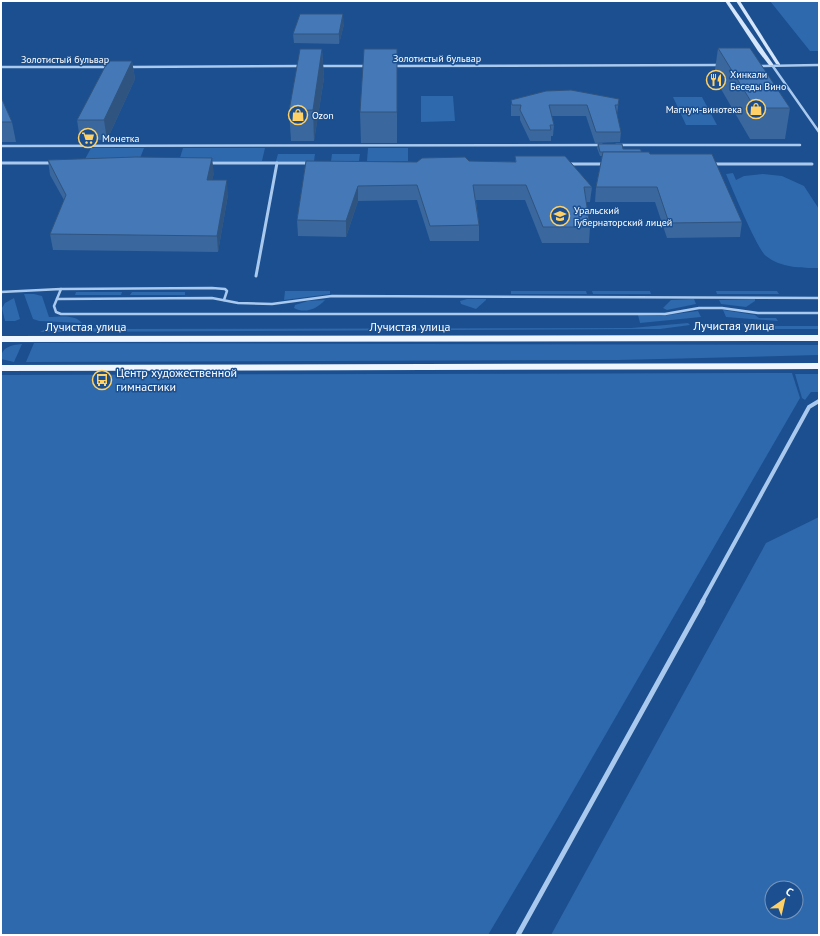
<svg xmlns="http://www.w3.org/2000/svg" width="820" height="936" font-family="'PT Sans',sans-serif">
<rect width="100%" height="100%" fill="#1b4f8f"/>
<g fill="#2e69ad" fill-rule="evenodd">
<path d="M770,1H819V51H810Z"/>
<path d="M421,96H453L455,121L421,122Z"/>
<path d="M673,97H702L717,125H686Z"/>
<path d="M91,148H144L139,161H84Z"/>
<path d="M183,148H265L262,161H179Z"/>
<path d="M368,148H408V161H367Z"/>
<path d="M278,154H315L314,161H276Z"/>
<path d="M332,154H360L359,161H331Z"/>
<path d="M733,173L736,180L744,176L763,174L782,176L804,186L819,209V268C801,268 781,268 766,256C757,249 732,188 726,174Z"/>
<path d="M285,291H330V294L284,300Z"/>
<path d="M511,291H586L587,294H511Z"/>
<path d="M592,291H650L651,294H593Z"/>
<path d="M716,291H777L779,294H717Z"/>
<path d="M76,292H122L121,295H75Z"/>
<path d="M132,292H185V295H130Z"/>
<path d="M24,294H34L42,296L49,317C59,317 75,314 82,323L39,321L33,319Z"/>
<path d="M14,298L20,319L15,321H5L2,308L5,303Z"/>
<path d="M467,299H486V300L476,309L461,304L460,301Z"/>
<path d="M694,299L696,304L667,310L663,308L671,300Z"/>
<path d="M752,299H755V301L746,307L721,304L719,300Z"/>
<path d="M325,300C317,309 305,314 294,308L295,305L308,301Z"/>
<path d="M723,310L755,315L759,318H776L778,321L726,317Z"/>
<path d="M698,311L701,317L640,323L638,315L661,316Z"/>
<path d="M688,323L690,325L660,329L40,332L51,326L106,329L631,328Z"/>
<path d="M741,323L772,326H819V329H775L743,325Z"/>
<path d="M34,343L819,345V355L619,360L26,362Z"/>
<path d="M22,344L14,362L1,359C1,347 11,345 22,344Z"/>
<path d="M792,373L800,398L558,817L488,935H1V375Z"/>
<path d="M795,374H819V392H811L805,400L802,398Z"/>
<path d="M819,517V935H551L766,543ZM772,888H796V912H772Z"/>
</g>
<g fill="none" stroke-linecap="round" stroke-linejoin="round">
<g stroke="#a9c9ee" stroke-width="2.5">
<path d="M61,289L212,288L225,289L227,291L224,300"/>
<path d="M1,292L61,289L54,306L56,312L61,314H665L699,308H722L758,313H819"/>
<path d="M57,299L212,298L238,303L272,304L332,296L819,298"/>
</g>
<g stroke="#a9c9ee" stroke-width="2.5">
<path d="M772,65L819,132"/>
<path d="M319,66H367"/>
<path d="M391,66L721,65"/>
<path d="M757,66L819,65"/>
<path d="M1,67H111"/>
<path d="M129,67L301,66"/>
<path d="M616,145H800"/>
<path d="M1,146L602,145"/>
</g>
<g stroke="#a9c9ee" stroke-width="3">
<path d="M1,163H52"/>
<path d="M209,163H310"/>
<path d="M567,164H606"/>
<path d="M713,164H812"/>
<path d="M256,276L277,163"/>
</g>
<path stroke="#a9c9ee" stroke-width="4" d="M702,602L809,407L819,401"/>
<path stroke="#a9c9ee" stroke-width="5" d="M518,935L703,601"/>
<g fill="#d6e6fa" fill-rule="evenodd">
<path d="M725,1H729L773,64V65H769L758,51Z"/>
<path d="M736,1H740L780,64V65L776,64Z"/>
</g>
<g fill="#f0f6ff" fill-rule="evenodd">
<path d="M819,335V341L1,342V336Z"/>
<path d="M819,363V369L1,371V365Z"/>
</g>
</g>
<g fill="#3a679d">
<path d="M344,24L339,44L294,43L293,34Z"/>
<path d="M718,48L790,108L785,139H750L714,77Z"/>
<path d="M322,49L324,78L314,141H291L289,111Z"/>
<path d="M397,49V143H361L360,112Z"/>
<path d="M132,61L135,79L107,140H80L77,120Z"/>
<path d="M1,97L12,122L16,142H1Z"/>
<path d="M619,99L617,115L621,132L620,142L595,143L586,116H551L554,125L553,136H551V141H530L520,120V116H511V100Z"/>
<path d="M598,144L642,152L650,154L742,222L740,237L667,238L655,202H595L596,187L602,156H600L597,148Z"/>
<path d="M515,156L592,187L590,202H586L590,227L589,243H542L525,200H476L479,225V241H430L417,200L358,201L346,237L298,236L297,220L306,161L417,162L469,161L515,162Z"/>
<path d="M48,160L214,173L212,180L228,195L218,252L53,250L50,234L64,200L50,175Z"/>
</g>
<g fill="#305480">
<path d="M343,14L344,24L339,44V34Z"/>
<path d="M322,49L324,78L314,141L313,110Z"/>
<path d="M132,61L135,79L107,140L104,120Z"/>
<path d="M212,158L214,173L209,195L207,180Z"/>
<path d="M227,180L228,195L218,252L217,236Z"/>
<path d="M358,186V201L346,237V221Z"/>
</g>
<g fill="#4478b7" stroke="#305480">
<path d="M300,14H343L339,34H293Z"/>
<path d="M718,48H750L790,108H755Z"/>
<path d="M300,49H322L313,110L289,111Z"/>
<path d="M364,49H397V112H360Z"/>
<path d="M108,61H132L104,120H77Z"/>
<path d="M571,90L619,99L618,105H615L621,132H596L587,105H549L554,125H550L551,130H530L520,110L521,105H512L511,100L546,91Z"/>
<path d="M1,97L12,122H1Z"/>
<path d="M598,144H622L623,149H640L642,152H600Z"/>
<path d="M603,152H649L650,154H712L742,222L669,223L657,187H596Z"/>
<path d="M515,156H565L592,187H584L590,227H543L526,185H473L479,225L430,226L417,185L358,186L346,221L297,220L306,161L417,162L422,158L465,157L469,161L516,162Z"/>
<path d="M136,157L212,158L207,180H227L217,236L50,234L66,195L48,160Z"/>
</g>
<defs>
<symbol id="restaurant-ring" viewBox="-11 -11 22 22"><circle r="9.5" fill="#1b4f8f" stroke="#ffd166" stroke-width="1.5"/><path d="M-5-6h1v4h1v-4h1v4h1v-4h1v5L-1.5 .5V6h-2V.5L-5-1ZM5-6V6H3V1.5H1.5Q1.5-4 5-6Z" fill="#ffd166"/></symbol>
<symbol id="shop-ring" viewBox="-11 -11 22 22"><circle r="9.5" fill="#1b4f8f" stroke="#ffd166" stroke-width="1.5"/><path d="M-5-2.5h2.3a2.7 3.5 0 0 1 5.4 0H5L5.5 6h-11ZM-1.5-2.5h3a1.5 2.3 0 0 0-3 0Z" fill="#ffd166"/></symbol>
<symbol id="supermarket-ring" viewBox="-11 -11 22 22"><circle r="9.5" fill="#1b4f8f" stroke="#ffd166" stroke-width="1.5"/><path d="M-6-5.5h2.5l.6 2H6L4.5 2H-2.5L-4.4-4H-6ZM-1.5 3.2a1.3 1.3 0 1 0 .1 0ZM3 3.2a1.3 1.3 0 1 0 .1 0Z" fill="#ffd166"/></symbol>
<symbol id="school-ring" viewBox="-11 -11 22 22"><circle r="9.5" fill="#1b4f8f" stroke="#ffd166" stroke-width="1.5"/><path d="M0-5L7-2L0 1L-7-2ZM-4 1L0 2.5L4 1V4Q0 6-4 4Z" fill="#ffd166"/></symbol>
<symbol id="bus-ring" viewBox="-11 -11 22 22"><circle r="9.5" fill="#1b4f8f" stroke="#ffd166" stroke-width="1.5"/><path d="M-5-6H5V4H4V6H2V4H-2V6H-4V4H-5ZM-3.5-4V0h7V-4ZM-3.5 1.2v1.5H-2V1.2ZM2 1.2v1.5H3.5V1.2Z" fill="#ffd166"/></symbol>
</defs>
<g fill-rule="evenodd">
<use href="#restaurant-ring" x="705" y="69" width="22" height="22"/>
<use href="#shop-ring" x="745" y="98" width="22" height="22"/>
<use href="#shop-ring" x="287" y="104" width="22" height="22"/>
<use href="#supermarket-ring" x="77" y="127" width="22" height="22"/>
<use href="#school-ring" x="549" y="205" width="22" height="22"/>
<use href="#bus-ring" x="91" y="369" width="22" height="22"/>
</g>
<g text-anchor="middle" stroke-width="3" stroke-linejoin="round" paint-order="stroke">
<g font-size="10" fill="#fff" stroke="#1b4f8f">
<text x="437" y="62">Золотистый бульвар</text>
<text x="65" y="63">Золотистый бульвар</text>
</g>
<g font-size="10" fill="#fff" stroke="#1b4f8f" text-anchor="start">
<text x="730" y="78">Хинкали<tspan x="730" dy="12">Беседы Вино</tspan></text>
<text x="742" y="113" text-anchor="end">Магнум-винотека</text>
<text x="312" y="119">Ozon</text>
<text x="102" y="142">Монетка</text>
<text x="574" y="214">Уральский<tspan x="574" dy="12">Губернаторский лицей</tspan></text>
</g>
<g font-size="12" fill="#fff" stroke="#1b4f8f">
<text x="734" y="330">Лучистая улица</text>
<text x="86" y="331">Лучистая улица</text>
<text x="410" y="331">Лучистая улица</text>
</g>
<g font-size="12" fill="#fff" stroke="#1b4f8f" text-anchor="start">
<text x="116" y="377">Центр художественной<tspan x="116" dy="14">гимнастики</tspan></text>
</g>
</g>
<rect width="820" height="936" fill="none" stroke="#ffffff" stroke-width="4"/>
<g transform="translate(784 900) rotate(34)"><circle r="19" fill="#1b4f8f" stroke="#7695bc"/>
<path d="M0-3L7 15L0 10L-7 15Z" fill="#ffd166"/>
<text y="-6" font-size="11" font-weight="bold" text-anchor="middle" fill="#ffffff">С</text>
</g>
</svg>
